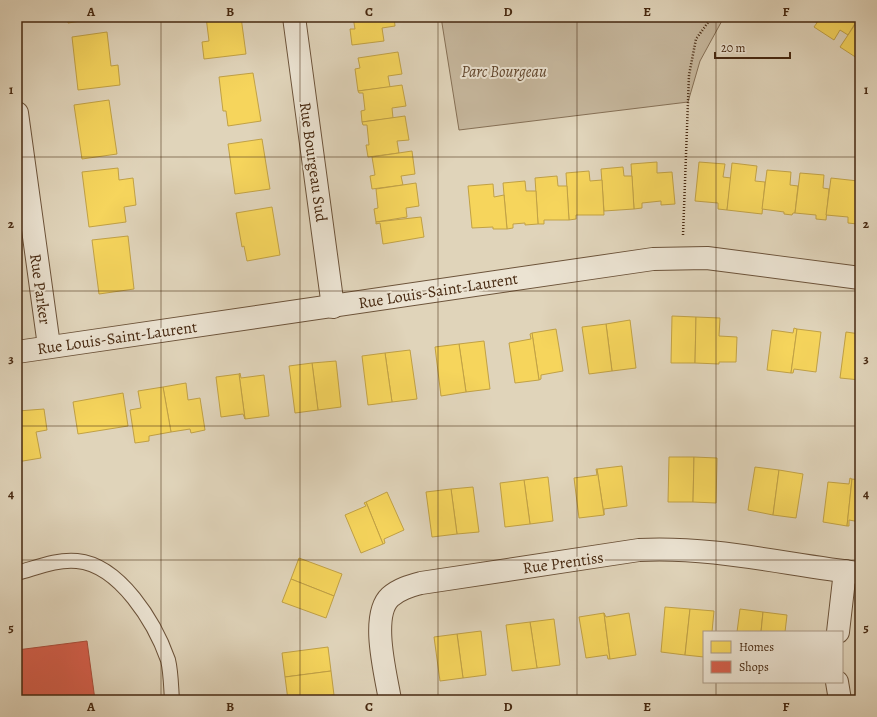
<svg xmlns="http://www.w3.org/2000/svg" width="877" height="717" font-family="Alegreya,serif">
<rect width="100%" height="100%" fill="#e0d4ba"/>
<filter id="stains"><feTurbulence type="fractalNoise" baseFrequency=".005" numOctaves="4"/><feColorMatrix values="0 0 0 0 .2 0 0 0 0 .09 0 0 0 0 .02 0 0 0 .5 -.17"/></filter>
<radialGradient id="worn" r=".72"><stop offset=".6" stop-color="#630" stop-opacity="0"/><stop offset="1" stop-color="#630" stop-opacity=".3"/></radialGradient>
<path fill="#c6b79d" stroke="#867056" d="M441,17H724L700,61L688,102L459,130Z"/>
<g fill="#f6d55c" stroke="#c1a145">
<path d="M68,17H105L68,23Z"/>
<path d="M206,17H241L246,54L204,59L202,42L209,41Z"/>
<path d="M353,17H394L395,26L382,28L384,41L352,45L350,29H355Z"/>
<path d="M809,17H821L817,23Z"/>
<path d="M821,17H859L848,35L840,30L834,40L814,27Z"/>
<path d="M860,17V60L840,47Z"/>
<path d="M107,32L111,66L118,65L120,85L78,90L72,37Z"/>
<path d="M398,52L402,74L388,76L390,87L358,91L355,69L360,68L358,58Z"/>
<path d="M253,73L261,121L228,126L226,111H223L219,77Z"/>
<path d="M402,85L406,106L392,108L393,118L362,122L361,111L365,110L363,93H359L358,91Z"/>
<path d="M109,100L117,154L82,159L74,105Z"/>
<path d="M405,116L409,140L397,141L399,153L368,157L366,145H369L367,125H363L362,122Z"/>
<path d="M262,139L270,189L235,194L228,144Z"/>
<path d="M412,151L415,174L401,176L403,185L372,189L370,176L375,175L372,157Z"/>
<path d="M657,162V173L672,172L675,204L661,205V201L642,203V208L634,209L631,164Z"/>
<path d="M699,162L725,164L723,177L731,178L727,210L718,209V203L695,201Z"/>
<path d="M732,163L757,166L755,181L765,182L762,214L727,210Z"/>
<path d="M623,167L624,176H632L634,209L604,211L601,169Z"/>
<path d="M118,168L119,180L133,178L136,205L124,207L126,222L89,227L82,172Z"/>
<path d="M767,170L791,172L790,185L798,186L795,213H793L792,215L784,214V212L762,209Z"/>
<path d="M589,171L590,181L602,180L604,215H576V219L569,220L566,173Z"/>
<path d="M800,173L824,175L823,188L829,189L826,220L816,219V215L795,213Z"/>
<path d="M557,176L558,186H567L569,220H544V224H538L535,178Z"/>
<path d="M831,178L858,181L860,218H857V224L848,223V217L826,215Z"/>
<path d="M525,181L526,191H536L538,224L525,225V223L513,224V228L507,229L503,183Z"/>
<path d="M416,183L419,206L406,208L407,217L376,222L374,209L378,208L376,189Z"/>
<path d="M493,184L494,197L504,195L507,229H493V227L472,228L468,186Z"/>
<path d="M272,207L280,255L247,261L244,246L242,247L236,213Z"/>
<path d="M421,217L424,237L383,244L380,223L376,224V222Z"/>
<path d="M128,236L134,289L99,294L92,240Z"/>
<path d="M672,316L696,317L695,363H671Z"/>
<path d="M696,317L720,318L719,336L737,337L736,362H719V364L695,363Z"/>
<path d="M630,320L636,368L612,371L606,324Z"/>
<path d="M606,324L612,371L589,374L582,327Z"/>
<path d="M794,328L797,329L791,373L767,370L772,330L793,333Z"/>
<path d="M556,329L563,371L541,375V379L539,380L532,333Z"/>
<path d="M797,329L821,332L816,372L794,369L793,373H791Z"/>
<path d="M846,332L860,334V380L840,378Z"/>
<path d="M532,333L539,380L515,383L509,343L531,339L530,334Z"/>
<path d="M484,341L490,389L466,392L459,344Z"/>
<path d="M459,344L466,392L441,396L435,347Z"/>
<path d="M410,350L417,399L392,402L385,353Z"/>
<path d="M385,353L392,402L368,405L362,356Z"/>
<path d="M336,361L341,407L318,410L312,363Z"/>
<path d="M312,363L318,410L295,413L289,366Z"/>
<path d="M240,373L241,378L264,375L269,416L245,419L239,374Z"/>
<path d="M239,374L245,419L243,414L221,417L216,377Z"/>
<path d="M186,383L188,400L200,398L205,430L191,433L190,429L171,432L163,387Z"/>
<path d="M163,387L171,432L149,436V441L135,443L130,410L141,408L138,391Z"/>
<path d="M123,393L128,426L78,434L73,402Z"/>
<path d="M17,408L18,411L44,409L47,430L36,432L41,458L17,462Z"/>
<path d="M669,457H694L693,502H668Z"/>
<path d="M694,457L717,458L716,503L693,502Z"/>
<path d="M622,466L627,506L604,509V515L597,469Z"/>
<path d="M755,467L779,470L773,515L748,510Z"/>
<path d="M596,469H597L604,515L579,518L574,478L597,475Z"/>
<path d="M779,470L803,474L796,518L773,515Z"/>
<path d="M548,477L553,521L530,524L524,480Z"/>
<path d="M850,478L852,479L847,526L823,522L828,482L849,484Z"/>
<path d="M852,479L860,480V522L849,520V526H847Z"/>
<path d="M524,480L530,524L505,527L500,483Z"/>
<path d="M473,487L479,532L457,534L451,489Z"/>
<path d="M451,489L457,534L432,537L426,492Z"/>
<path d="M387,492L404,530L384,539L385,543L383,544L366,502Z"/>
<path d="M366,502L383,544L361,553L345,515L366,506L364,503Z"/>
<path d="M299,558L342,574L334,596L291,579Z"/>
<path d="M291,579L334,596L326,618L282,602Z"/>
<path d="M665,607L690,609L685,655L661,652Z"/>
<path d="M690,609L714,611L712,632H704V657L685,655Z"/>
<path d="M740,609L763,612L761,632H737Z"/>
<path d="M763,612L787,615L785,632H761Z"/>
<path d="M604,613L610,659H608L607,655L586,658L579,617Z"/>
<path d="M604,613L606,617L629,613L636,655L610,659Z"/>
<path d="M554,619L560,665L537,668L530,622Z"/>
<path d="M530,622L537,668L512,671L506,625Z"/>
<path d="M481,631L486,675L463,678L457,634Z"/>
<path d="M457,634L463,678L440,681L434,637Z"/>
<path d="M328,647L331,671L285,677L282,653Z"/>
<path d="M331,671L334,695L288,700L285,677Z"/>
</g>
<path fill="#d6604d" stroke="#ab4f3b" d="M87,641L95,700H17V650Z"/>
<g fill="none" stroke-linecap="round" stroke-linejoin="round">
<defs>
<path id="lane" d="M17,573C36,568 56,559 77,561C120,565 155,623 168,660C171,672 171,687 172,700"/>
<g id="street">
<path d="M294,17L333,307"/>
<path d="M17,113L49,346"/>
<path d="M17,352L653,259L707,258L860,278"/>
<path d="M838,632L845,571"/>
<path d="M837,682L840,700"/>
<path d="M390,700C386,675 370,616 390,597C399,589 410,586 421,583L639,550C713,546 787,565 860,573"/>
</g>
</defs>
<use href="#lane" stroke="#6c533a" stroke-width="16"/>
<use href="#street" stroke="#6c533a" stroke-width="24"/>
<path stroke="#462810" stroke-width="2.5" stroke-dasharray="1 2" stroke-linecap="butt" d="M683,235L689,75L696,39L712,17"/>
<use href="#lane" stroke="#ebe3d2" stroke-width="14"/>
<use href="#street" stroke="#ebe3d2" stroke-width="22"/>
</g>
<path fill="none" stroke="#462810" stroke-width="1" stroke-opacity="0.55" d="M161,17V700M300,17V700M438,17V700M577,17V700M716,17V632M17,157H860M17,291H860M17,426H860M17,560H860M716,682V700"/>
<g text-anchor="middle" stroke-width="4" stroke-linejoin="round" paint-order="stroke">
<g font-size="16" font-style="italic" fill="#60452c" stroke="#ebe3d2">
<text x="504" y="77">Parc Bourgeau</text>
</g>
<g font-size="16" fill="#462810" stroke="#ebe3d2">
<text transform="translate(314 162) rotate(82)" y="6">Rue Bourgeau Sud</text>
<text transform="translate(41 289) rotate(82)" y="6">Rue Parker</text>
<text transform="translate(438 290) rotate(-9)" y="6">Rue Louis-Saint-Laurent</text>
<text transform="translate(117 337) rotate(-8)" y="6">Rue Louis-Saint-Laurent</text>
<text transform="translate(563 562) rotate(-8)" y="6">Rue Prentiss</text>
</g>
</g>
<rect width="877" height="717" fill="none" stroke="#e0d4ba" stroke-width="44"/>
<rect x="703" y="631" width="140" height="52" fill="#ebe3d2" stroke="#a99884"/>
<rect x="711" y="641" width="20" height="12" fill="#f6d55c" stroke="#a99884"/>
<text x="739" y="651" font-size="12" fill="#462810">Homes</text>
<rect x="711" y="661" width="20" height="12" fill="#d6604d" stroke="#a99884"/>
<text x="739" y="671" font-size="12" fill="#462810">Shops</text>
<path d="M715 52v6h75v-6" fill="none" stroke="#462810" stroke-width="2"/>
<text x="721" y="52" font-size="12" fill="#462810" stroke="#ebe3d2" stroke-width="3" paint-order="stroke">20 m</text>
<rect x="22" y="22" width="833" height="673" fill="none" stroke="#462810" stroke-width="1.5"/>
<g font-size="13" text-anchor="middle" font-weight="bold" fill="#462810">
<text x="91" y="16">A</text>
<text x="230" y="16">B</text>
<text x="369" y="16">C</text>
<text x="508" y="16">D</text>
<text x="647" y="16">E</text>
<text x="786" y="16">F</text>
<text x="11" y="94">1</text>
<text x="866" y="94">1</text>
<text x="11" y="228">2</text>
<text x="866" y="228">2</text>
<text x="11" y="363">3</text>
<text x="866" y="363">3</text>
<text x="11" y="498">4</text>
<text x="866" y="498">4</text>
<text x="11" y="632">5</text>
<text x="866" y="632">5</text>
<text x="91" y="711">A</text>
<text x="230" y="711">B</text>
<text x="369" y="711">C</text>
<text x="508" y="711">D</text>
<text x="647" y="711">E</text>
<text x="786" y="711">F</text>
</g>
<rect width="100%" height="100%" filter="url(#stains)"/>
<rect width="100%" height="100%" fill="url(#worn)"/>
</svg>
